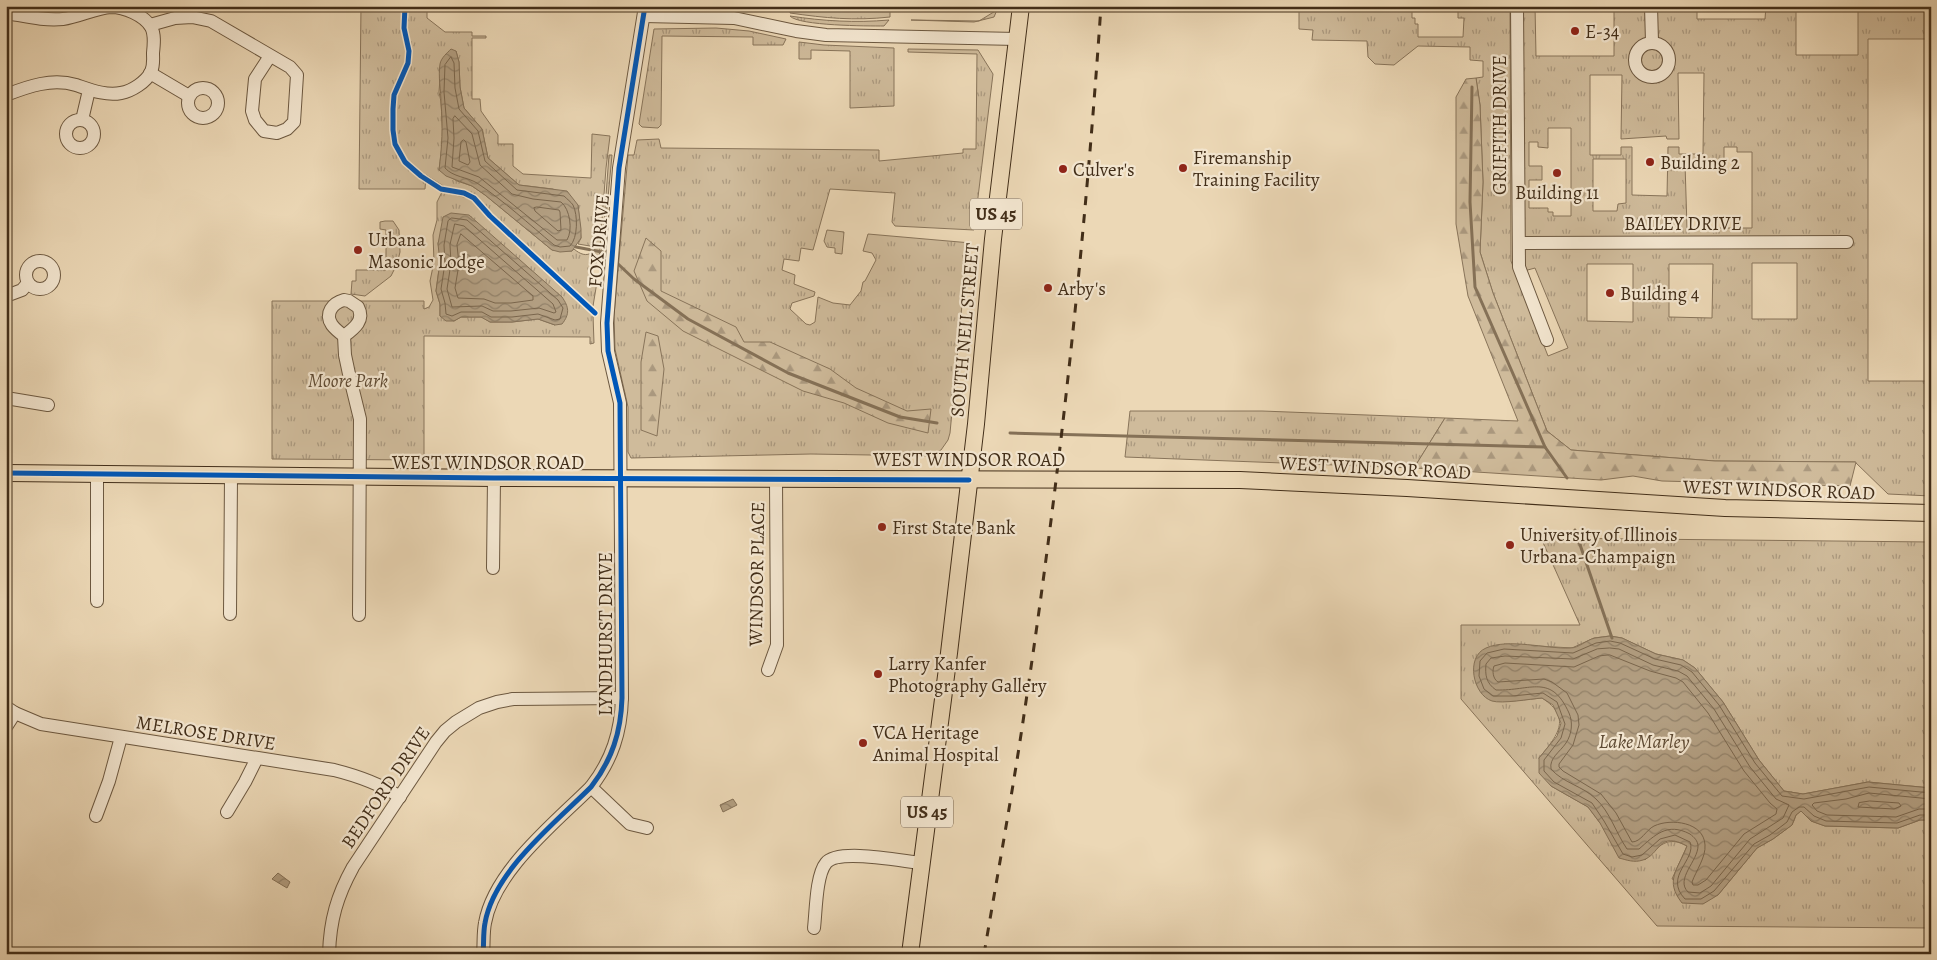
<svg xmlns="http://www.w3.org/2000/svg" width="1937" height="960" font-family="Alegreya,serif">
<defs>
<pattern id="grass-tufts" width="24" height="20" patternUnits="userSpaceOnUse" patternTransform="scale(1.25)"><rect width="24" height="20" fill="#cfbb9b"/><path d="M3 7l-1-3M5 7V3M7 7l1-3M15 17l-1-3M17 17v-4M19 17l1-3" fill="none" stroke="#aa987e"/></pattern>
<pattern id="forest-firs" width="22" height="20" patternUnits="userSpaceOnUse" patternTransform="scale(1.25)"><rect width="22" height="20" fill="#cfbb9b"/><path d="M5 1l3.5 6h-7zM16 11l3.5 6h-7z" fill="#aa987e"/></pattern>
<pattern id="water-waves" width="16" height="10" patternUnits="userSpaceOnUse" patternTransform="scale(1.25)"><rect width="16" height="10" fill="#b29e81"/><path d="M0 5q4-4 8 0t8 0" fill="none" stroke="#928169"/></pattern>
</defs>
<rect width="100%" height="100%" fill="#ecd8b6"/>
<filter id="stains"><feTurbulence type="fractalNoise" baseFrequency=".004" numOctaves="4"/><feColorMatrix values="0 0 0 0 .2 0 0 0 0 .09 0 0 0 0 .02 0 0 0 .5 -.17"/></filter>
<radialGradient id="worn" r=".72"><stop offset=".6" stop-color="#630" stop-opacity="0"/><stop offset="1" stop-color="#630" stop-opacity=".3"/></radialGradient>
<g fill="url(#grass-tufts)" stroke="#88745a" fill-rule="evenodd">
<path d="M361,6H427V18L445,32H472V36H486V38H472V99H480L481,111L498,135V144H513V166L523,174L591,178L592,134L610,136L606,168L599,261C592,266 591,271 592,279L597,282L593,306L591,307L493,216L474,194L445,187L426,175L425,189H359ZM456,51L459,62L460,87L464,108L482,129L488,158L519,185L553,189L578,205L581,238L578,244L590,246L594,248L593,252C586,257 580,254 574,249L572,251L552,250L485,195L472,186L457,181L439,170L443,138L441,102L439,92L440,78Z"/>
<path d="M790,6H890V17C854,21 825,18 790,13Z"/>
<path d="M1299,6H1412V18H1415V24H1418V37H1463L1464,18H1458V6H1510L1511,261L1548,356L1568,348L1535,268L1524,271L1521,6H1535L1536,56H1614V6H1697V19H1765L1766,6H1796V55H1858V6H1931V39H1868V381H1931V496L1888,494L1855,462L1715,461L1571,450L1547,431L1493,293L1480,252L1483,182L1480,105L1476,78L1483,77V61L1470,60V47L1418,46L1394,65L1375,64L1368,57L1367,41L1312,40L1313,30L1299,29ZM1678,73H1704L1703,154H1679V147H1668L1667,196L1632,195V147H1621V155H1590V75H1622L1621,139L1666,136L1667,139H1679ZM1548,128H1571V216H1553V212H1548V208H1529V180H1542V166H1529V142H1538V147L1548,148ZM1724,147H1737V152H1752V228H1687L1685,163L1724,162ZM1593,159H1626V203L1618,204L1617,211H1593ZM1752,263H1797V319H1752ZM1587,264H1633V322L1587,321ZM1669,264H1713L1712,318L1669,317Z"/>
<path d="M997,10L994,17L974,22L911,20L979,21Z"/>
<path d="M790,16C823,21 855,23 889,20L884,26C868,26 799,26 790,16Z"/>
<path d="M716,28L749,31L786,39L783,45H753V37L662,36L661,125L658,128L642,127L639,124L654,29Z"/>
<path d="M799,42L824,45L894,48V106L850,108V51L811,50V59H799Z"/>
<path d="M908,49L978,50L993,74L974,230L895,226L892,222L895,193L830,189L813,250L801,248L799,261L784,259L782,270L795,275L794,284L815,292L814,296L792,303L790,309L806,324L810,325L815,322L818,297L833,303L850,305L861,291L863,282L865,281L876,260L872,253L863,251L868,234L971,243L964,283L950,433L948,440L941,450L931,456L811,454L631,458L628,452V407L615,349L614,316L628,155H634L637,140L659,139L661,148L879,150V161L963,153V149H976L977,54L908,52Z"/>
<path d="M609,155H612L602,262H601Z"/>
<path d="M442,192L473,199L485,215L593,315L594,343L590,344V337L424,336V460L272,459V301H424V309L429,307L433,300L430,281L434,262L433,235L437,220V202ZM440,262L555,325L538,319L512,322H490L482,317H461L454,321L440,316V304L436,291Z"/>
<path d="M385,221H393L399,230L400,252L397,264L391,276L365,296L351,294L352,281H356V270H386V230L380,229V222Z"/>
<path d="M827,230L844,232L842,254L835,253V248L827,247L824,241Z"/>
<path d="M1130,411H1262L1445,418L1414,468L1125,457Z"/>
<path d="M1541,538L1931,542V788L1868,782L1803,794L1784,791L1759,760L1723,702L1695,668L1683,660L1656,654L1622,638L1610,636L1594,638L1572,648L1504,644L1512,701L1542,698C1573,718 1557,736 1539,758L1551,786L1588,807L1600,823L1645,860C1659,846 1667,835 1687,846L1672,879L1718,895L1757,848L1773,839L1792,825L1796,815L1801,811L1811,821L1825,826L1898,828L1920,820H1931V928L1657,926L1461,699V625H1580Z"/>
</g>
<g fill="url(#forest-firs)" stroke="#88745a">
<path d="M1476,78L1480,105L1483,182L1480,252L1493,293L1547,431L1571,450L1715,461L1856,462L1850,486L1662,481L1633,476L1601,480L1414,468L1445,418L1518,421L1468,296L1456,224V97L1466,79Z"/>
<path d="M646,238L661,251V291L736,327L744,342H770L830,369L856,388L907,411L931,409L928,433L888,423L844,403L803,391L683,331L647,301L634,271Z"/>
<path d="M646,332L658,336L664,369L657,436L641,430V362Z"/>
</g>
<g fill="url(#water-waves)" stroke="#857157">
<path d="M451,49L456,51L459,62L460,87L464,108L482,129L488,158L519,185L567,191L578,205L581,229V238L572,251L560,252L552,250L485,195L472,186L446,176L439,170C442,147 443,126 441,103C441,91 438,77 440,64C441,58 447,53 451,49Z"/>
<path d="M451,213L469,215L562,297C569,307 570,314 562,324L555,325L538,319L512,322H490L481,317H461L454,321H446L440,316V304L436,291L440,262L438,244L443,217Z"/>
<path d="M1610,636L1622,638L1656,654L1683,660L1695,668L1723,702L1759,760L1784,791L1803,794L1868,782L1931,788V820H1920L1898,828L1825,826L1811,821L1801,811L1796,815L1792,825L1773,839L1757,848L1718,895L1703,904L1682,903C1664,880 1678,870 1687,846C1658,830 1660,855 1643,860C1634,863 1627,860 1619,858L1600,823L1588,807L1551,786L1539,773V758L1557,736L1561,723L1553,705L1542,698C1530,699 1502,704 1492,701C1473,695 1465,657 1486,648C1509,638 1545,649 1570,648C1579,648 1586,640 1595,638C1600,637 1605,637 1610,636Z"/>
<path d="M733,799L737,805L723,812L720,805Z"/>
<path d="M278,873L290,882L287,888L272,879Z"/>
</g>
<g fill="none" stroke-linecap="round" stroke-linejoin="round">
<g stroke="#7a664d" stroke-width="1">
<path d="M451,57L454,63L455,88L459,109L478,131L485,161L517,190L564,196C567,199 571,202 573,205C578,215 578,238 570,246L560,247L554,245C529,224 504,201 477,183C467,177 453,177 445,168L448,138L444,92L445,65Z"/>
<path d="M455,116L472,134L480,165L512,194L533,199L561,202C570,209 573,230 567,240H557L479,177L452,167L454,138L453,119Z"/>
<path d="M464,140L466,142L470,162L468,165L459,161L461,142Z"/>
<path d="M537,207L559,210L560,212L561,230L558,231L535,211L534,208Z"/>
<path d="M452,218L467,220L558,300L563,308L560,319L555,320L538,314L512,317H491L482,312H461L452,316L446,314L445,303L441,289L445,263L444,245L448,221Z"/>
<path d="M455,224L464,226L553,304L556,312L554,313L539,308L511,311H493L482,306L452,307L447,289L451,263L450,245Z"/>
<path d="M461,234L533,296V300L511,303H495L484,299L458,298L455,288L459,264L457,245Z"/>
<path d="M1610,648L1619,649L1653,665L1678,671L1687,676L1714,709L1750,767L1776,799L1789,805L1783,818L1750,839L1711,886L1700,893L1688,892C1675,879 1698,861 1698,846C1698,841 1694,837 1690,834C1667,822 1655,835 1639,849H1627C1616,833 1610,812 1596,799C1583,786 1563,783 1551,769C1549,758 1560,752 1566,743C1572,734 1573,722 1569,713C1551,673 1531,691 1496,690C1486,683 1485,675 1486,664L1491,658L1505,656L1573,659L1597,649Z"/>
<path d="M1610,655L1650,671L1676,678L1683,682L1708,713L1744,771L1770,803L1777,809L1776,814L1744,834L1706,880L1698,885H1693L1692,882C1696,871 1706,857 1705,845C1704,822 1671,818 1654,826C1646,830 1641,842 1632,842L1616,813L1601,794L1563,771L1559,767V764L1573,745L1579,725L1578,715L1567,693L1552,682L1544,679L1498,682C1493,679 1492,671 1494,666L1505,663L1574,667L1599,656Z"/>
<path d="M1931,793L1869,787L1804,799L1782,796L1755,763L1719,705L1692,672L1681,665L1655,659L1620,643L1610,641L1596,643L1573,653L1504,649L1487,653L1480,661L1479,676L1484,689L1493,696H1512L1543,693L1557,702L1565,724L1561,738L1544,760V771L1554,782L1592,803L1604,821L1623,854L1632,857L1642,855L1660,839L1675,835L1690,842C1697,860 1663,876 1685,899H1701L1714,891L1754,844L1770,835L1787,822L1792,812L1799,807H1804L1814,816L1826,821L1897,823L1920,815H1931"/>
<path d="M1931,799L1869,793L1846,799L1814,803L1812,805L1817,811L1827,815L1896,817L1919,809H1931"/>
<path d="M1870,801L1899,803L1901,806L1894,809L1858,807L1859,803Z"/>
</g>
<g stroke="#857157" stroke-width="3">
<path d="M1472,87L1470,202L1475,287L1545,447"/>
<path d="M576,247L602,252L609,257"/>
<path d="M616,262L634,279L688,319L788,373L900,417L937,423"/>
<path d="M1010,433L1545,447L1567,478"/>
<path d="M1575,530L1612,638"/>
</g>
<defs>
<g id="minor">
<path d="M1517,6L1519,267L1547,340"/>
<path d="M1651,6L1652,42"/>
<path d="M6,13C25,16 44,21 63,19C79,17 95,8 111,7C124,7 144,15 151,27C155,34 154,44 153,53C153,60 154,65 151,72C146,82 132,91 121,93C106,96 91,90 76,85C52,78 29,86 6,95"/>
<path d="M644,16L734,18L796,31L826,35L1017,39"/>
<path d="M150,25L175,18L192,17L211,21L290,67L297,75L294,122L287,129L277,133L264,131L255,120L252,111L255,79L270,56"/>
<circle cx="1652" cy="60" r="17"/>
<path d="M150,73L189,96"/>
<circle cx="203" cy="103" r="15"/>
<path d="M82,120L89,90"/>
<circle cx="80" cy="134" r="14"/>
<path d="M1519,243L1847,242"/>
<circle cx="40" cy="275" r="14"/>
<path d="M6,296L22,290L28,283"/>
<path d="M344,300L349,301L358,307C365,320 355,328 344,336C340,333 335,329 332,325C324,313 333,303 344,300Z"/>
<path d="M344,336L345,355L349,374L360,419L359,615"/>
<path d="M6,398L48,405"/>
<path d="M97,474V601"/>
<path d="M493,568L494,478"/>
<path d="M230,614L231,476"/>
<path d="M768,670L777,645L776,479"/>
<path d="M6,707L15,713L41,724L334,770C358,776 379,783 400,797"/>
<path d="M6,727L15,713"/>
<path d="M591,787L630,824L647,828"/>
<path d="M227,812L245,782L257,758"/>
<path d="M96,816L109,781L121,737"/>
<path d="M814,928C816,911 816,875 826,863C838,848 901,861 921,863"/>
<path d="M329,954C330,920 337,896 353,867L436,742L445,731L456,722L479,708L497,702L513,699L622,698"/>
<path d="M483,954C484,944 483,933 485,923C494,871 555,823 591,787C612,760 621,732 622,698L620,403L608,351L607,323L619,168L645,6"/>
</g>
<g id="major">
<path d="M6,473L494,478L1240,480L1407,488L1725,508L1931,513"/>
<path d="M910,954L949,653L976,424L993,239L1021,6"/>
</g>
</defs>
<use href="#minor" stroke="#6c5840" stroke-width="14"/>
<use href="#major" stroke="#422e19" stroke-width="18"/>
<use href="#minor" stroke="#f3e6d0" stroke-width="12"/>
<use href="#major" stroke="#ecd8b6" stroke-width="16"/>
<path stroke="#422e19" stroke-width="3" stroke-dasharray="9 9" stroke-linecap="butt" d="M984,954C998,872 1013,790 1025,708C1060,475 1085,241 1101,6"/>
<defs>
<g id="cycleway">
<path d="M405,6L404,28L409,51L408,63L394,95L393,109V130L395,144L405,162L421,176L441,189L464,193L474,198L490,216L595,313"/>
<path d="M6,473L494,478L969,480"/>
<path d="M483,954C484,944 483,933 485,923C494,871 555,823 591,787C612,760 621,732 622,698L620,403L608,351L607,323L619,168L645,6"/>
</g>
</defs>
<use href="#cycleway" stroke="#f3e6d0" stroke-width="8"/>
<use href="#cycleway" stroke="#0057b8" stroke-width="5"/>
</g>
<g fill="#8f2418" stroke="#f3e6d0" stroke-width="2">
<circle cx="1575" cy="31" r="5"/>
<circle cx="1650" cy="162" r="5"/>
<circle cx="1183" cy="168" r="5"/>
<circle cx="1063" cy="169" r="5"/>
<circle cx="1557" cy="173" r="5"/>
<circle cx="358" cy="250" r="5"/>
<circle cx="1048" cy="288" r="5"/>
<circle cx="1610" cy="293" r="5"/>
<circle cx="882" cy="527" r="5"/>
<circle cx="1510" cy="545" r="5"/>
<circle cx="878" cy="674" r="5"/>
<circle cx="863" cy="743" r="5"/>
</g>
<g text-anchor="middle" stroke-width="4.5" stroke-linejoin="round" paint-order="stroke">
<g fill="#f3e6d0" stroke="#776550" stroke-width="1">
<rect x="970" y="198.5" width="52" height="31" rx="4"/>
<rect x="901" y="796.5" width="52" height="31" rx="4"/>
</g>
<g font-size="18" font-weight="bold" fill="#422e19">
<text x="996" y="220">US 45</text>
<text x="927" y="818">US 45</text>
</g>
<g font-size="19" fill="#422e19" stroke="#f3e6d0" text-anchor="start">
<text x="1585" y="38">E-34</text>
<text x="1193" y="164">Firemanship<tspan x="1193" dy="22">Training Facility</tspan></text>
<text x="1660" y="169">Building 2</text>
<text x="1073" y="176">Culver's</text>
<text x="1557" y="199" text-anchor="middle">Building 11</text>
<text x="368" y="246">Urbana<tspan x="368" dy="22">Masonic Lodge</tspan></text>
<text x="1058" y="295">Arby's</text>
<text x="1620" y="300">Building 4</text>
<text x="892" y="534">First State Bank</text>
<text x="1520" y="541">University of Illinois<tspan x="1520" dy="22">Urbana-Champaign</tspan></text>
<text x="888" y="670">Larry Kanfer<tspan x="888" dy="22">Photography Gallery</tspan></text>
<text x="873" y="739">VCA Heritage<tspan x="873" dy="22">Animal Hospital</tspan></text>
</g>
<g font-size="19" fill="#422e19" stroke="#f3e6d0">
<text transform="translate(1499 125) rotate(-90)" y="7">GRIFFITH DRIVE</text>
<text x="1683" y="230">BAILEY DRIVE</text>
<text transform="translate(598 241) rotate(-85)" y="7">FOX DRIVE</text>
<text transform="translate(964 330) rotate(-85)" y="7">SOUTH NEIL STREET</text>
<text x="969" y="466">WEST WINDSOR ROAD</text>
<text x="488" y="469">WEST WINDSOR ROAD</text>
<text transform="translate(1375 467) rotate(3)" y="7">WEST WINDSOR ROAD</text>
<text transform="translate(1779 489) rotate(2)" y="7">WEST WINDSOR ROAD</text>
<text transform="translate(756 574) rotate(-89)" y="7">WINDSOR PLACE</text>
<text transform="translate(605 634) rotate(-90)" y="7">LYNDHURST DRIVE</text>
<text transform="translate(206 732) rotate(9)" y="7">MELROSE DRIVE</text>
<text transform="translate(385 787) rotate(-56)" y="7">BEDFORD DRIVE</text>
</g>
<g font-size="19" font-style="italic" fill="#5e4a33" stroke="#f3e6d0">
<text x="348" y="387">Moore Park</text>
</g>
<g font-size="20" font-style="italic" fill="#5e4a33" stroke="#f3e6d0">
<text x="1644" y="748">Lake Marley</text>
</g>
</g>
<rect width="1937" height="960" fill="none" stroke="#ecd8b6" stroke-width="25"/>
<rect x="8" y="8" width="1922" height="945" fill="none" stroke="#422e19" stroke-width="2.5"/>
<rect x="12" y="12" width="1912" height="935" fill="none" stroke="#422e19"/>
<rect width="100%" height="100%" filter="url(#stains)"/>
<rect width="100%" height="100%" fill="url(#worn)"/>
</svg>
